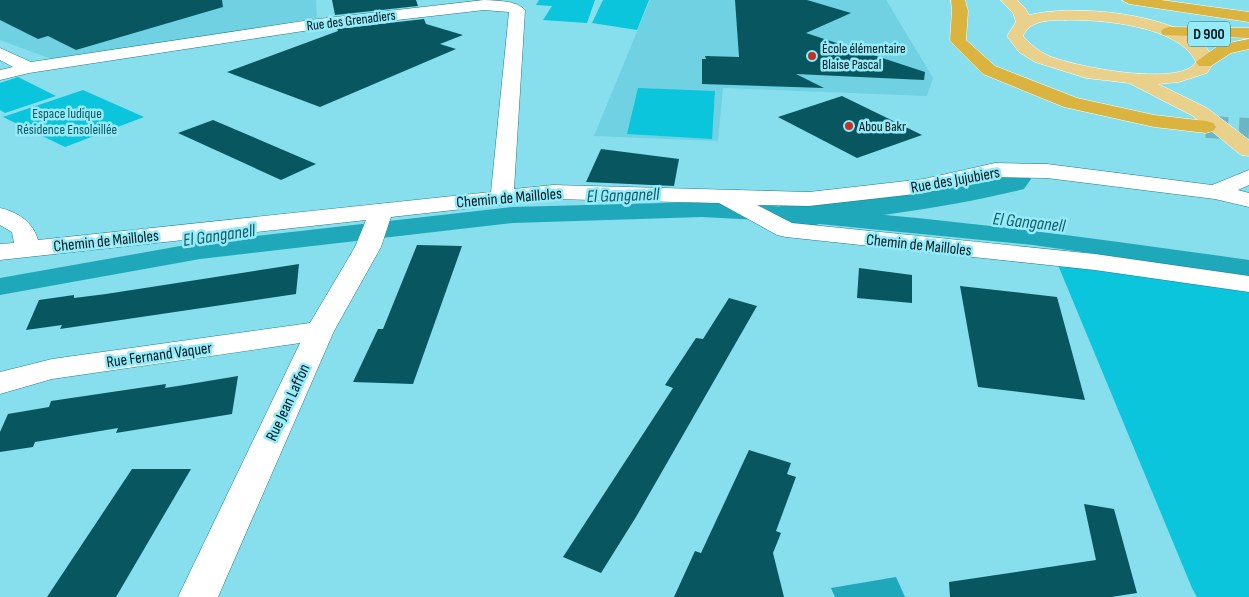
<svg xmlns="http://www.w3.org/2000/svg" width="1249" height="597" font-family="'Sofia Sans Condensed',sans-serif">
<rect width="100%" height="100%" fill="#87deed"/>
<g fill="#6fd1e1">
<path d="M0,0H316L317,18L54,60L0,40Z"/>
<path d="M650,0H886L933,78L927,96L723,88L718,141L594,136Z"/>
</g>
<g fill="#0bc5dc">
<path d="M539,0H595L587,23L543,20L552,6L536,5Z"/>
<path d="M603,0H649L637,30L592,23Z"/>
<path d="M18,77L56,96L5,113L0,110V83Z"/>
<path d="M638,88L715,91L712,139L627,134Z"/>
<path d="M83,90L144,117L65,147L3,117Z"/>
<path d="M1058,265L1249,291V597H1197L1192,588Z"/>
</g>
<g fill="#1fa8ba">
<path d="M701,202C885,210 1067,234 1249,260V276L1033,245L799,222L702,217L513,223L200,259L0,295V278L203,242L512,207Z"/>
<path d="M896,577L905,597H835L831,588Z"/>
</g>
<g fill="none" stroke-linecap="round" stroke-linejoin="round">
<path fill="#1fa8ba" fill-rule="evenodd" d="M1007,165L1024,169L1031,179L1024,189C960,205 894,214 830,222C806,225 808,233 781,227L774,216L781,205L816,194L869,188Z"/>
</g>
<g fill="#085660">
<path d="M0,0H222L223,7L76,50L48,36L38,39L0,20Z"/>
<path d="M332,0H416L418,6L335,15Z"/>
<path d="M735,0H807L851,13L806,33L925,72L924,80L796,74L824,88L702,84V59H706L705,56L739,57Z"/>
<path d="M424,19L426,24L463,35L440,44L456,49L320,107L227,72L338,31L337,29Z"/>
<path d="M842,96L922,135L857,158L778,117Z"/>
<path d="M213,120L316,164L281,180L178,133Z"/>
<path d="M601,149L679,159L674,186L586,182Z"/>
<path d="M417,245L462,246L413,384L353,382L378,329H383Z"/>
<path d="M299,264L296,294L60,329L62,325L26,330L39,300L74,295V298L106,294Z"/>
<path d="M859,268L912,275V303L857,298Z"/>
<path d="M960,286L1057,297L1085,400L978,387Z"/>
<path d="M729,298L757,306L636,517L601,573L563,557L673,388L665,385L696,338L703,339Z"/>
<path d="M238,376L232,414L116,433L118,428L35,442L33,447L0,452V432L8,414L49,407L51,401L166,384L165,388L184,385Z"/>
<path d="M749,450L791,463L787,474L796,477L776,531L781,533L773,553L784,597H674L695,551L701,553Z"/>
<path d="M132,469H191L116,597H47Z"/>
<path d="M1084,504L1114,509L1137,593L1111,597H950L949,582L1096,560Z"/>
</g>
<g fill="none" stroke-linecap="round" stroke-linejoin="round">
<path stroke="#6cb6c3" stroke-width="22" stroke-dasharray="22 11" stroke-linecap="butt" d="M1206,127L1249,129"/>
<defs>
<path id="minor" d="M484,0C497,1 516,0 525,10L514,189L553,185L809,192L924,179L995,163L1047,164L1212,185L1249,170V185L1238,190L1249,193V207L1215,199L1047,178L995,177L924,193L809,206L757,205L792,223L1095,254L1249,276V292L1095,270L786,237L777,235L719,203L553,199L391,217L381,247L334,331L218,597H178L300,343L52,379L0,394V372L52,359L310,323L355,247L366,220L0,260V244L14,243L12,232L0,225V208C18,212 33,222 38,240L491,192L509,12L484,10L310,30L29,73L0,80V70L13,67L0,60V48L31,62L310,20Z"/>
<path id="major" d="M1001,0H1017L1025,8L1029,15C1074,4 1170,13 1204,45C1209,50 1211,56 1214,62L1207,73L1179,82L1158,84L1207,108L1249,140V156L1241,155L1193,116L1129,83L1086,78L1035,62L1019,52L1007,36L1016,22L1013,13ZM1065,20C1101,19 1180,26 1196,62C1181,88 1070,66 1047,55C1037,50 1030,44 1023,36C1029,20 1051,20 1065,20Z"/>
<g id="highway">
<path d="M951,0H965L968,11L966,40L995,66L1077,98L1154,115L1206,121L1213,123L1216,127L1213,131L1206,133L1154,127L1064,107L983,74L950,41L952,11Z"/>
<path d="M1122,0H1161L1249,12V22L1129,4Z"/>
<path d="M1169,27L1249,28V38L1163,35L1161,32L1163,29Z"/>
<path d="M1249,39V49L1231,53L1211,66H1199L1196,62L1219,45Z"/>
</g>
</defs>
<use href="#minor" stroke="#1e7e8c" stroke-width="1"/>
<use href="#major" stroke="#fff" stroke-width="1"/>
<use href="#highway" stroke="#fff" stroke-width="1"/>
<use href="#minor" fill="#fff" fill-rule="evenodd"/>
<use href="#major" fill="#e9d18c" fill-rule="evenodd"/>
<use href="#highway" fill="#dbb33f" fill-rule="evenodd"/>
</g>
<g fill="#bf3226" stroke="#94ebfa" stroke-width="2">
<circle cx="812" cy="56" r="5"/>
<circle cx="849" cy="126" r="5"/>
</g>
<g text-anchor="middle" stroke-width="5" stroke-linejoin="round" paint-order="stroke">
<g font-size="14" fill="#00161a" stroke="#94ebfa">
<text transform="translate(351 20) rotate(-7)" y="5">Rue des Grenadiers</text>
</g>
<g font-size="14" fill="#00161a" stroke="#94ebfa" text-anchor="start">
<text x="822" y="53">École élémentaire<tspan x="822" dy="16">Blaise Pascal</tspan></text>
<text x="859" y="131">Abou Bakr</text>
</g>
<g font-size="14" fill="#115862" stroke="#94ebfa">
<text x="67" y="118">Espace ludique<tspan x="67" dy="16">Résidence Ensoleillée</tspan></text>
</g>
<rect fill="#94ebfa" stroke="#2c565d" stroke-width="1" x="1188" y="21.5" width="42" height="25" rx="4"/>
<g font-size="15" font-weight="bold" fill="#00161a">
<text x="1209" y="39">D 900</text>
</g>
<g font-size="16" fill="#00161a" stroke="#94ebfa">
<text transform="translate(955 179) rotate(-10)" y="6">Rue des Jujubiers</text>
<text transform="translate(509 197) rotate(-5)" y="6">Chemin de Mailloles</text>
<text transform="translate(106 240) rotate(-6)" y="6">Chemin de Mailloles</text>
<text transform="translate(919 244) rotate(6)" y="6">Chemin de Mailloles</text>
<text transform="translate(159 354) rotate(-8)" y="6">Rue Fernand Vaquer</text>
<text transform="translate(287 402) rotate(-65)" y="6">Rue Jean Laffon</text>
</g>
<g font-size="18" font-style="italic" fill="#165b65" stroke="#94ebfa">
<text transform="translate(623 195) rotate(-2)" y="6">El Ganganell</text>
<text transform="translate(1029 222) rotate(6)" y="6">El Ganganell</text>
<text transform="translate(219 235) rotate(-8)" y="6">El Ganganell</text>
</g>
</g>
</svg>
